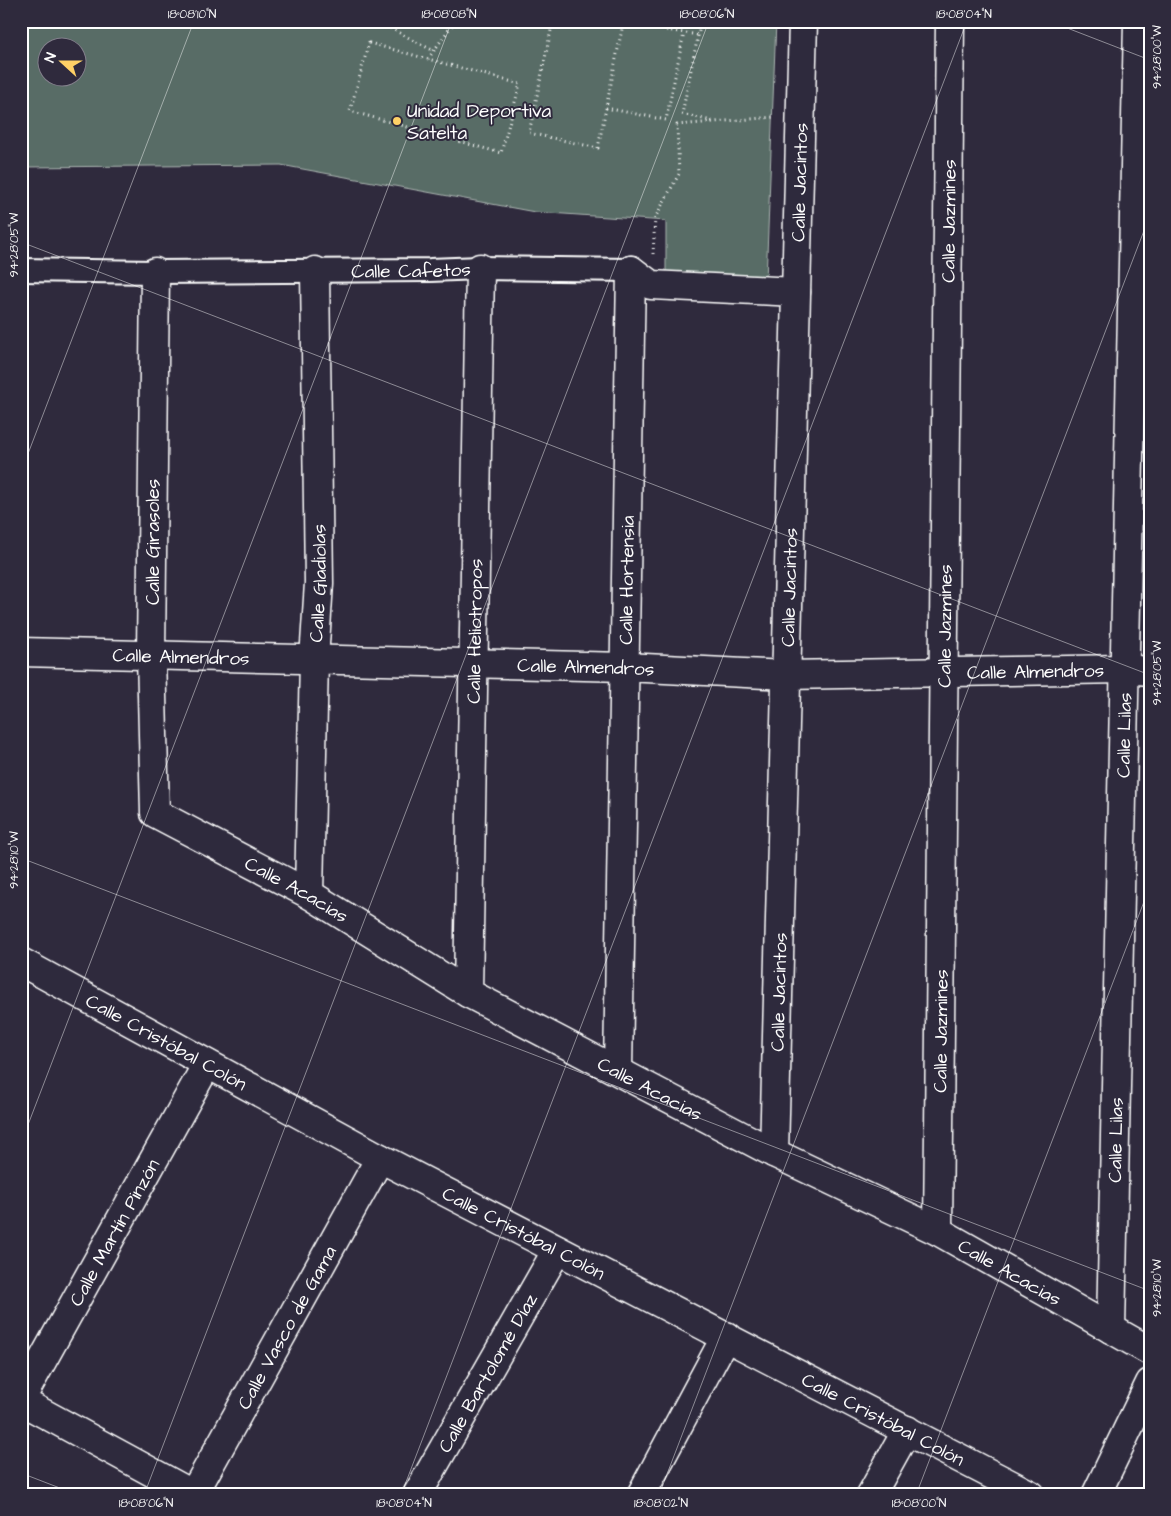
<svg xmlns="http://www.w3.org/2000/svg" width="1171" height="1516" font-family="'Architects Daughter',sans-serif">
<rect width="100%" height="100%" fill="#2f2a3d"/>
<filter id="ink" filterUnits="userSpaceOnUse"><feTurbulence type="fractalNoise" baseFrequency=".02" numOctaves="2"/><feDisplacementMap in="SourceGraphic" scale="10" xChannelSelector="R" yChannelSelector="G"/><feConvolveMatrix kernelMatrix="1 2 1 2 8 2 1 2 1" color-interpolation-filters="sRGB"/></filter>
<g filter="url(#ink)">
<path fill="#3f374c" d="M1150,70V419H1145Z"/>
<path fill="#586c66" stroke="#acb6b2" fill-rule="evenodd" d="M21,21H776L766,281L666,280V221L535,212L281,165L21,167ZM48,48H78V78H48Z"/>
<g fill="none" stroke-linecap="round" stroke-linejoin="round">
<defs>
<g id="pedestrian">
<path id="s1" d="M21,270L155,272L430,270L480,268L631,270"/>
</g>
<g id="minor">
<path d="M631,270L651,285L796,292"/>
<path id="s2" d="M155,272L151,655L155,813L309,894L468,993L774,1153L938,1231L1150,1351"/>
<path id="s3" d="M21,652L625,667L786,675L1125,669L1150,671"/>
<path id="s4" d="M309,894L314,659L319,583L315,271"/>
<path id="s5" d="M468,993L480,268"/>
<path id="s6" d="M618,1070L631,270"/>
<path id="s7" d="M774,1153L803,21"/>
<path id="s8" d="M938,1231L950,21"/>
<path id="s9" d="M1111,1329L1138,21"/>
<path id="s10" d="M21,1399L207,1064"/>
<path id="s11" d="M193,1495L380,1158"/>
<path id="s12" d="M417,1495L557,1250"/>
<path d="M641,1495L726,1336"/>
<path d="M871,1495L907,1430"/>
<path d="M1096,1495L1150,1383"/>
</g>
<g id="secondary">
<path id="s13" d="M21,962L380,1158L1031,1495"/>
<path d="M21,1401L194,1495"/>
</g>
</defs>
<use href="#pedestrian" stroke="#fff" stroke-width="26"/>
<use href="#minor" stroke="#fff" stroke-width="31"/>
<use href="#secondary" stroke="#fff" stroke-width="31"/>
<g stroke="#fff" stroke-width="3" stroke-dasharray="1 4" stroke-linecap="butt">
<path d="M377,21L434,51"/>
<path d="M553,21L529,133L598,148L623,24"/>
<path d="M607,21L699,35"/>
<path d="M701,21L682,114L712,121"/>
<path d="M369,43L520,84L501,153L350,111Z"/>
<path d="M428,59L455,21"/>
<path d="M606,108L666,120L684,33"/>
<path d="M653,254L655,218L679,174L677,125L775,117"/>
</g>
<use href="#pedestrian" stroke="#2f2a3d" stroke-width="22"/>
<use href="#minor" stroke="#2f2a3d" stroke-width="28"/>
<use href="#secondary" stroke="#2f2a3d" stroke-width="28"/>
</g>
</g>
<path fill="none" stroke="#fff" stroke-width="1" stroke-opacity="0.45" d="M1049,21L1150,60M21,242L1150,675M21,472L194,21M21,858L1150,1291M21,1143L452,21M21,1473L78,1495M144,1495L709,21M401,1495L967,21M659,1495L1150,215M916,1495L1150,886"/>
<circle fill="#ffd166" stroke="#2f2a3d" stroke-width="2" cx="397" cy="121" r="5"/>
<g text-anchor="middle" stroke-width="4" stroke-linejoin="round" paint-order="stroke">
<g font-size="19" fill="#fff" stroke="#2f2a3d" text-anchor="start">
<text x="407" y="117">Unidad Deportiva<tspan x="407" dy="22">Satelta</tspan></text>
</g>
<g font-size="19" fill="#fff" stroke="#2f2a3d">
<text dy="7" stroke="none"><textPath href="#s7" startOffset="971">Calle Jacintos</textPath></text>
<text dy="7" stroke="none"><textPath href="#s8" startOffset="1010">Calle Jazmines</textPath></text>
<text dy="7" stroke="none"><textPath href="#s1" startOffset="390">Calle Cafetos</textPath></text>
<text transform="translate(152 542) rotate(-90)" y="7">Calle Girasoles</text>
<text dy="7" stroke="none"><textPath href="#s6" startOffset="490">Calle Hortensia</textPath></text>
<text dy="7" stroke="none"><textPath href="#s4" startOffset="311">Calle Gladiolas</textPath></text>
<text dy="7" stroke="none"><textPath href="#s7" startOffset="566">Calle Jacintos</textPath></text>
<text dy="7" stroke="none"><textPath href="#s8" startOffset="605">Calle Jazmines</textPath></text>
<text dy="7" stroke="none"><textPath href="#s5" startOffset="362">Calle Heliotropos</textPath></text>
<text dy="7" stroke="none"><textPath href="#s3" startOffset="160">Calle Almendros</textPath></text>
<text dy="7" stroke="none"><textPath href="#s3" startOffset="565">Calle Almendros</textPath></text>
<text dy="7" stroke="none"><textPath href="#s3" startOffset="1015">Calle Almendros</textPath></text>
<text dy="7" stroke="none"><textPath href="#s9" startOffset="594">Calle Lilas</textPath></text>
<text dy="7" stroke="none"><textPath href="#s2" startOffset="702">Calle Acacias</textPath></text>
<text dy="7" stroke="none"><textPath href="#s7" startOffset="161">Calle Jacintos</textPath></text>
<text dy="7" stroke="none"><textPath href="#s8" startOffset="200">Calle Jazmines</textPath></text>
<text dy="7" stroke="none"><textPath href="#s13" startOffset="166">Calle Cristóbal Colón</textPath></text>
<text dy="7" stroke="none"><textPath href="#s2" startOffset="1108">Calle Acacias</textPath></text>
<text dy="7" stroke="none"><textPath href="#s9" startOffset="189">Calle Lilas</textPath></text>
<text dy="7" stroke="none"><textPath href="#s10" startOffset="191">Calle Martín Pinzón</textPath></text>
<text dy="7" stroke="none"><textPath href="#s13" startOffset="571">Calle Cristóbal Colón</textPath></text>
<text dy="7" stroke="none"><textPath href="#s2" startOffset="1512">Calle Acacias</textPath></text>
<text dy="7" stroke="none"><textPath href="#s11" startOffset="192">Calle Vasco de Gama</textPath></text>
<text dy="7" stroke="none"><textPath href="#s12" startOffset="141">Calle Bartolomé Díaz</textPath></text>
<text dy="7" stroke="none"><textPath href="#s13" startOffset="976">Calle Cristóbal Colón</textPath></text>
</g>
</g>
<rect width="1171" height="1516" fill="none" stroke="#2f2a3d" stroke-width="55"/>
<g transform="translate(62 62) rotate(291)"><circle r="24" fill="#2f2a3d" stroke="#827f8b"/>
<path d="M0-4L9 19L0 12L-9 19Z" fill="#ffd166"/>
<text y="-8" font-size="14" font-weight="bold" text-anchor="middle" fill="#ffffff">N</text>
</g>
<rect x="28" y="28" width="1116" height="1460" fill="none" stroke="#fff" stroke-width="2"/>
<g font-size="12" text-anchor="middle" fill="#fff">
<text x="192" y="18">18°08'10"N</text>
<text x="449" y="18">18°08'08"N</text>
<text x="707" y="18">18°08'06"N</text>
<text x="964" y="18">18°08'04"N</text>
<text transform="translate(1157 57) rotate(-90)" y="4">94°28'00"W</text>
<text transform="translate(14 245) rotate(-90)" y="4">94°28'05"W</text>
<text transform="translate(1157 673) rotate(-90)" y="4">94°28'05"W</text>
<text transform="translate(14 860) rotate(-90)" y="4">94°28'10"W</text>
<text transform="translate(1157 1288) rotate(-90)" y="4">94°28'10"W</text>
<text x="146" y="1507">18°08'06"N</text>
<text x="404" y="1507">18°08'04"N</text>
<text x="661" y="1507">18°08'02"N</text>
<text x="919" y="1507">18°08'00"N</text>
</g>
</svg>
